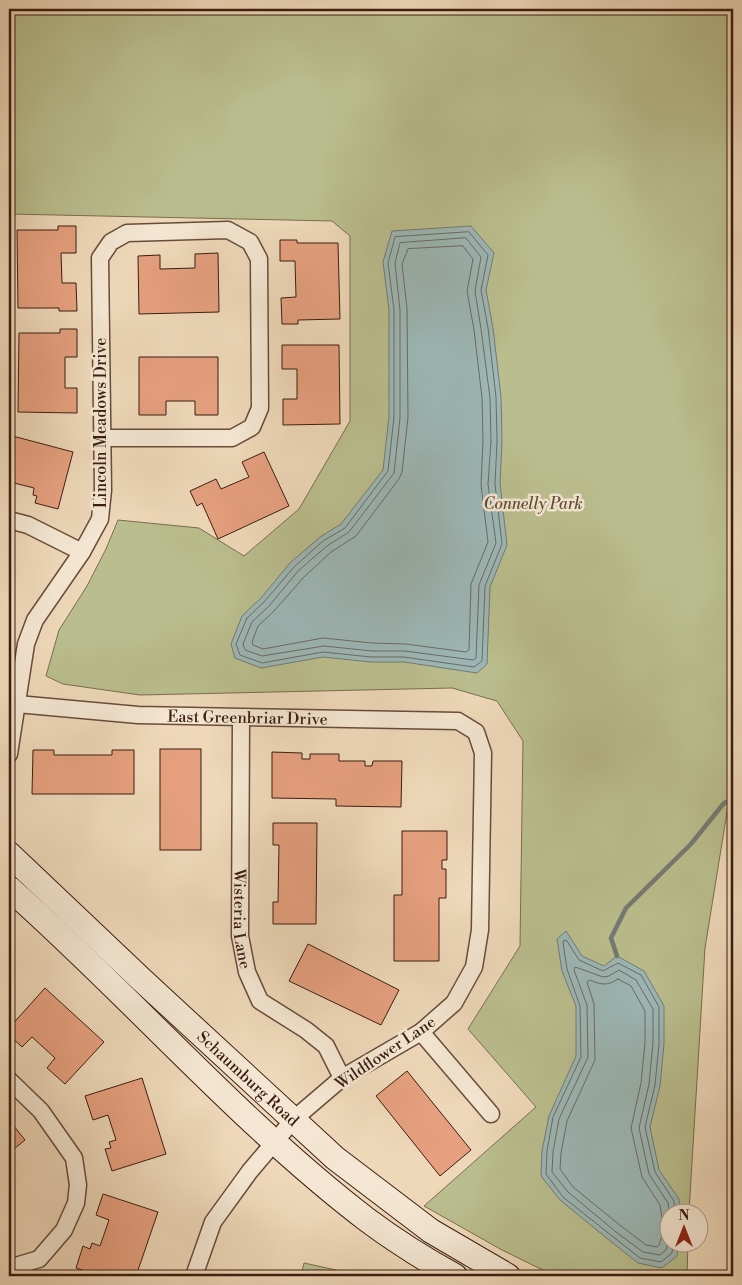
<svg xmlns="http://www.w3.org/2000/svg" width="742" height="1285" font-family="'Libre Bodoni',serif">
<rect width="100%" height="100%" fill="#eed8b9"/>
<filter id="stains"><feTurbulence type="fractalNoise" baseFrequency=".004" numOctaves="4"/><feColorMatrix values="0 0 0 0 .2 0 0 0 0 .09 0 0 0 0 .02 0 0 0 .5 -.17"/></filter>
<radialGradient id="worn" r=".72"><stop offset=".6" stop-color="#630" stop-opacity="0"/><stop offset="1" stop-color="#630" stop-opacity=".3"/></radialGradient>
<g fill="#babe8e" stroke="#7a6e4f">
<path d="M9,9H733V812H727L705,948L689,1212H670V1242L688,1243L687,1276H555L502,1250L424,1206L536,1107L468,1029L520,946L523,741L497,701L452,688L140,695L63,684L46,676L59,630L87,586L106,549L118,520L199,528L244,556L299,509L350,421V236L332,221L9,214Z"/>
<path d="M304,1263L345,1272L344,1276H301Z"/>
</g>
<g fill="#9cb8b7" stroke="#757a74">
<path d="M471,226L494,253L486,290L493,328L501,397L502,441L500,483L507,545L490,587L487,664L477,673L404,662H371L323,657L261,668L235,658L231,644L242,616L261,598L290,563L320,537L341,524L383,470L389,417V310L383,262L392,231Z"/>
<path d="M566,931L582,956L604,966L617,956L644,971L664,1006V1044L660,1086L650,1127L659,1170L679,1199L680,1212H670V1242L678,1243L677,1256L662,1268L638,1263L609,1240L560,1200L541,1176L542,1151L549,1116L576,1056V1006L562,971L557,939Z"/>
</g>
<g fill="none" stroke-linecap="round" stroke-linejoin="round">
<g stroke="#6c6a64" stroke-width="1">
<path d="M469,232L488,255L481,290L488,328L496,397L497,441L495,484L502,544L485,586L482,661L474,667L404,657H371L323,652L262,663L240,655L236,644L247,618L264,602L294,567L323,541L345,528L388,471L394,417V310L388,263L395,237Z"/>
<path d="M466,238L481,257L475,291L481,329L490,398L491,441L488,484L496,543L479,585L476,658L473,660L405,651H372L324,646L262,656L245,650L243,644L252,622L269,606L298,571L327,546L349,532L394,473L400,418V310L395,263L400,243Z"/>
<path d="M463,246L473,259L467,291L474,330L482,398L483,441L481,485L488,542L471,584L469,650L466,652L406,644L372,643L323,638L263,649L253,645L252,642L258,626L274,611L304,577L331,552L356,536L399,479L402,472L408,417L407,309L402,264L408,249Z"/>
<path d="M618,979L631,986L645,1011V1043L641,1083L631,1128L642,1177L660,1205L662,1217L667,1226L662,1235L659,1245L657,1247L646,1245L621,1226L573,1187L560,1169L561,1153L567,1121L595,1060L594,1004L587,982L590,980C601,985 608,986 618,979Z"/>
<path d="M670,1216L668,1203L649,1174L639,1128L649,1084L653,1043V1009L636,980L619,970L609,976L603,977L575,967L574,970L587,1005L588,1057L559,1119L553,1152L552,1172L568,1192L616,1232L643,1252L660,1255L666,1250L670,1236"/>
<path d="M673,1242L672,1253L661,1262L640,1258L612,1236L563,1197L546,1174L547,1151L553,1117L581,1057L580,1006L567,969L563,943L564,940L567,941L579,960L603,971L618,963L641,975L659,1007V1044L655,1085L645,1127L655,1172L674,1201L675,1212"/>
</g>
<path stroke="#757a74" stroke-width="4.5" d="M617,956L611,938L626,908L691,844L724,803L733,800"/>
</g>
<g fill="#e6a07f" stroke="#3b1d10">
<path d="M58,226H76V253H61L62,283H76L77,311H59V308H18L17,230H58Z"/>
<path d="M280,240H297V243H338L340,319L298,320V324H282L281,298L296,297L295,261H280Z"/>
<path d="M218,253L219,312L139,314L138,256L160,255V269L195,268V254Z"/>
<path d="M60,329H77V357H65V388H77V413L18,412L19,333H60Z"/>
<path d="M282,345H339L340,424L283,425V399H297V369H282Z"/>
<path d="M139,357H218V415H195V401H166V415H139Z"/>
<path d="M9,435L73,452L58,509L35,503L37,496L33,495L34,488L10,482L9,485Z"/>
<path d="M264,452L289,506L218,539L202,503L197,506L190,491L216,479L221,489L249,477L242,462Z"/>
<path d="M9,549L14,550L9,587Z"/>
<rect x="160" y="749" width="41" height="101"/>
<path d="M33,750H54V755H112V750H134V794H32Z"/>
<path d="M272,752L302,753V759H310V754H339V761H365V766H372L373,761H402L401,807L336,806V799L272,798Z"/>
<path d="M273,823H317L316,924H273V902H278L279,845H273Z"/>
<path d="M402,831H447V860H442V869H446V898H439V961H394V895H402Z"/>
<path d="M308,944L399,990L381,1025L289,981Z"/>
<path d="M45,988L104,1042L65,1084L47,1068L55,1058L32,1037L22,1047L9,1035V1028Z"/>
<path d="M407,1071L471,1150L440,1176L376,1096Z"/>
<path d="M142,1078L166,1154L112,1171L105,1149L111,1148L109,1142L116,1140L108,1115L93,1120L85,1096Z"/>
<path d="M733,1101V1276H732Z"/>
<path d="M9,1120L25,1140L9,1153Z"/>
<path d="M103,1194L158,1212L136,1276H100L76,1268L83,1246L90,1249L92,1243L100,1246L109,1220L96,1215Z"/>
</g>
<g fill="none" stroke-linecap="round" stroke-linejoin="round">
<defs>
<g id="street">
<path d="M9,520L28,525L82,552"/>
<path id="s1" d="M17,704L138,715L458,721L476,732L483,753L480,930L474,967L454,1003L421,1032L342,1078L294,1119L250,1171L213,1222L194,1276"/>
<path id="s2" d="M241,718L240,936L247,972L260,1001L306,1030L326,1046L342,1078"/>
<path d="M9,754L26,644L35,620L82,552L100,519L103,490L100,258L111,242L127,233L228,230L250,242L259,259L260,408L252,427L232,438H103"/>
<path d="M421,1032L491,1114"/>
<path d="M9,1080L41,1111L74,1158L78,1185L76,1203L64,1230L39,1259L9,1268"/>
</g>
<g id="secondary">
<path id="s3" d="M9,854L143,981L335,1158L431,1231L508,1276"/>
<path d="M9,888C130,995 237,1120 366,1219C394,1240 424,1259 455,1276"/>
</g>
</defs>
<use href="#street" stroke="#684c3a" stroke-width="19"/>
<use href="#secondary" stroke="#3b1d10" stroke-width="26"/>
<use href="#street" stroke="#f4e6d2" stroke-width="16"/>
<use href="#secondary" stroke="#f4e6d2" stroke-width="24"/>
</g>
<g text-anchor="middle" stroke-width="5" stroke-linejoin="round" paint-order="stroke">
<g font-size="16" fill="#3b1d10" stroke="#f4e6d2">
<text transform="translate(100 423) rotate(-90)" y="6">Lincoln Meadows Drive</text>
<text dy="6" stroke="none"><textPath href="#s1" startOffset="231">East Greenbriar Drive</textPath></text>
<text dy="6" stroke="none"><textPath href="#s2" startOffset="201">Wisteria Lane</textPath></text>
<text transform="translate(385 1052) rotate(-34)" y="6">Wildflower Lane</text>
<text dy="6" stroke="none"><textPath href="#s3" startOffset="328">Schaumburg Road</textPath></text>
</g>
<g font-size="16" font-style="italic" fill="#614d36" stroke="#f4e6d2">
<text x="533" y="509">Connelly Park</text>
</g>
</g>
<rect width="742" height="1285" fill="none" stroke="#eed8b9" stroke-width="30"/>
<rect x="10" y="10" width="722" height="1265" fill="none" stroke="#3b1d10" stroke-width="2.5"/>
<rect x="15" y="15" width="712" height="1255" fill="none" stroke="#3b1d10"/>
<g transform="translate(684 1228)"><circle r="24" fill="#f4e6d2" stroke="#aa9684"/>
<path d="M0-4L9 19L0 12L-9 19Z" fill="#8f2418"/>
<text y="-8" font-size="14" font-weight="bold" text-anchor="middle" fill="#3b1d10">N</text>
</g>
<rect width="100%" height="100%" filter="url(#stains)"/>
<rect width="100%" height="100%" fill="url(#worn)"/>
</svg>
